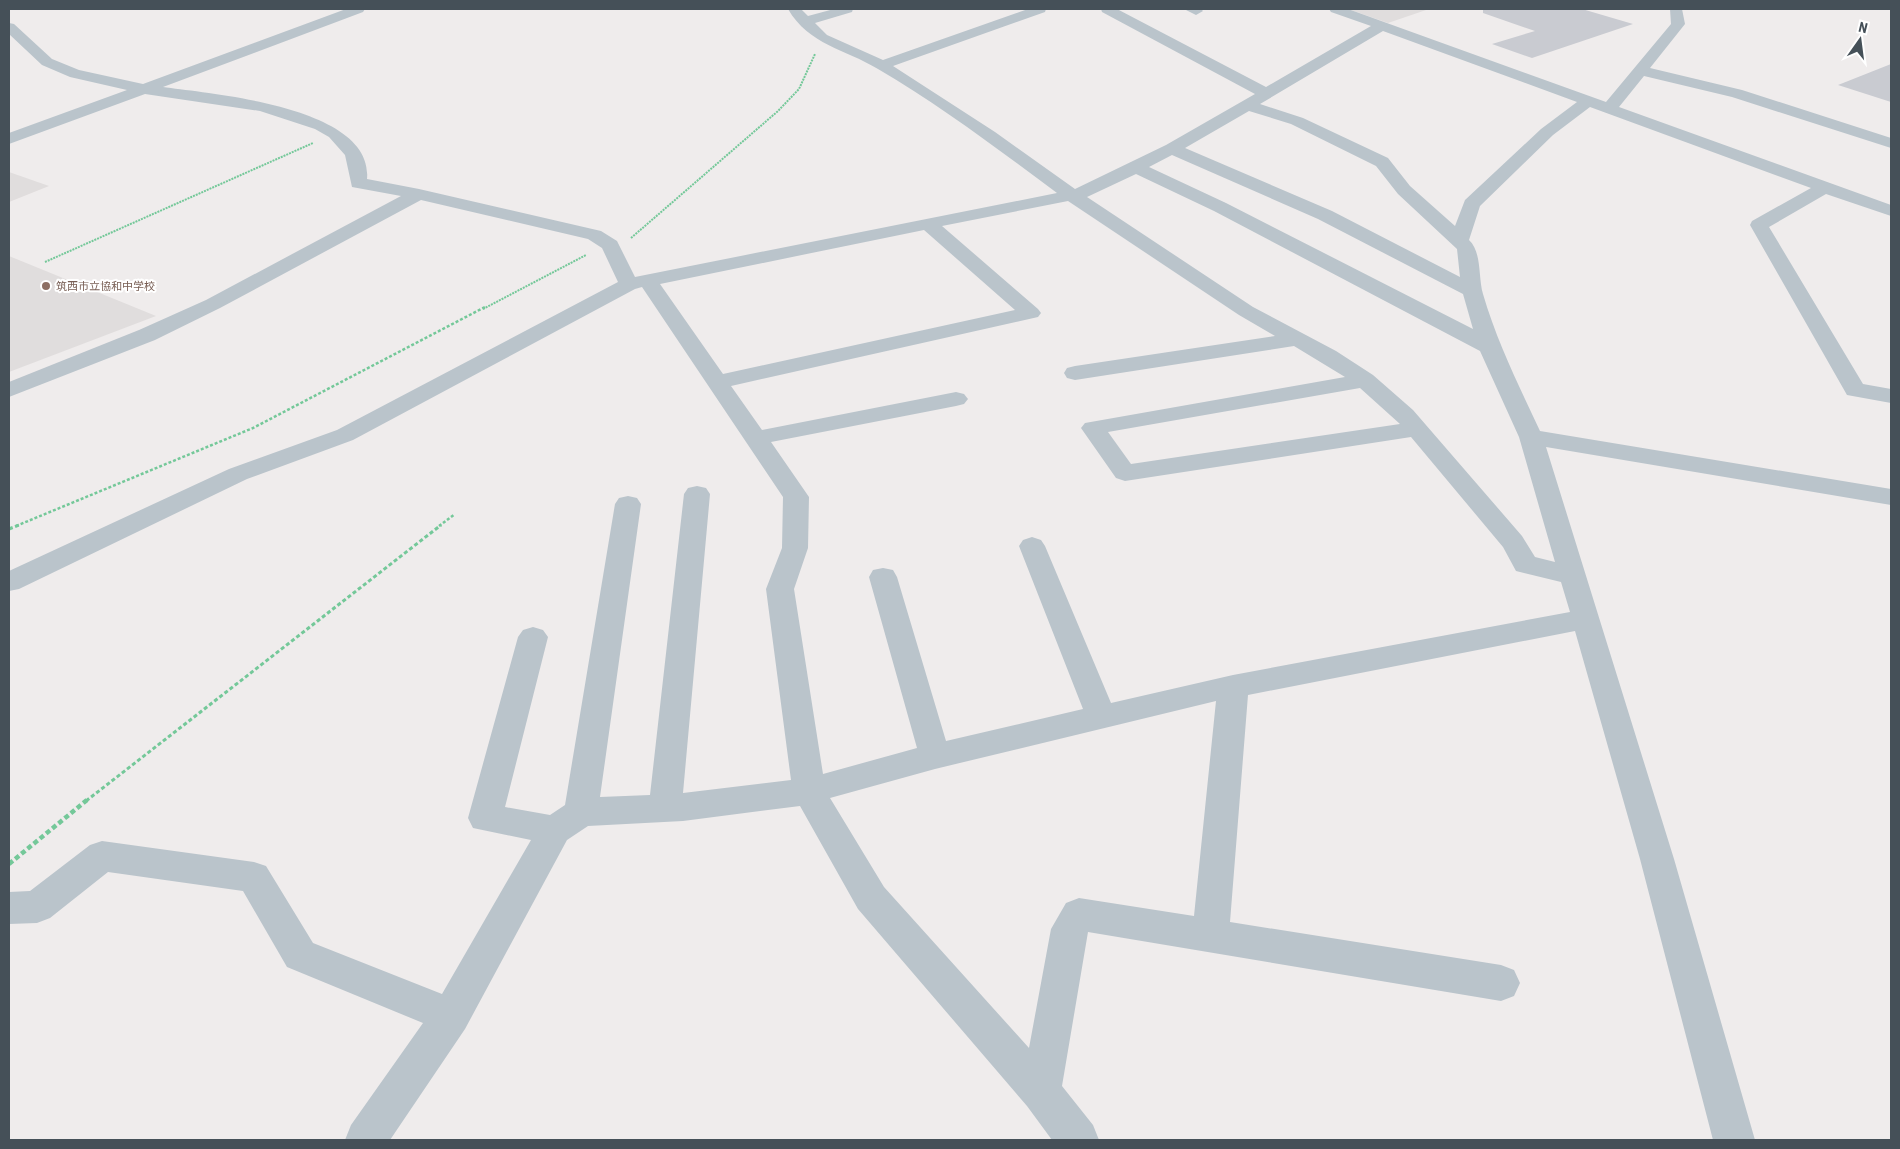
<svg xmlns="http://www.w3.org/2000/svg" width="1900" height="1149" font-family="'Roboto Condensed','Noto Sans JP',sans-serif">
<rect width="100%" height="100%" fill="#efecec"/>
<g fill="#e0dddd">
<path d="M1348,9H1429L1388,23Z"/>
<path d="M9,172L49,186L9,202Z"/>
<path d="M9,256L156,316L9,372Z"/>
</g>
<g fill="#c9cbd1">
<path d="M1483,9H1582L1633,24L1532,58L1492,44L1535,31L1483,13Z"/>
<path d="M1891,64V102L1838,85Z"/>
</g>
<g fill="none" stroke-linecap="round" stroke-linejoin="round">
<g stroke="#74c899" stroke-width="2" stroke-dasharray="2 1" stroke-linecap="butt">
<path d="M631,238L778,111L799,89L815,54"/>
<path d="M45,262L313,143"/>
<path d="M483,309L586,255"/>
</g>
<g stroke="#74c899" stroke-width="2.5" stroke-dasharray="3 2" stroke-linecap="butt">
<path d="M16,526L253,428L485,307"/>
<path d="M439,526L455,514"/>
</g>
<g stroke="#74c899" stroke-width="3" stroke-dasharray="4 2.5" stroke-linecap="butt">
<path d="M9,529L19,525"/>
<path d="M86,801L441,525"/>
</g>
<path stroke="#74c899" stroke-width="4.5" stroke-dasharray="5 3" stroke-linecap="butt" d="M9,864L87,800"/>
<g fill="#bac4cb" fill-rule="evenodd">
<path d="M346,9H365L363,12L163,87C211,94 374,106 367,179L419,189L601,231L617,241L635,277L1057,193C999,150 940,105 878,69C845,49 809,45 788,9H801L808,16L834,9H853L852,12L815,23L827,35L883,60L1028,9H1046L1045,12L893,66L995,132L1075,189L1166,145L1255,94L1102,12L1101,9H1117L1266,87L1371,26L1331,12L1329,9H1348L1606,102L1671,24L1670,9H1682L1685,24L1650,68L1742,90L1891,138V148L1732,97L1644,76L1619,107L1891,205V216L1826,194L1769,227L1863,384L1891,389V403L1847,395L1750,225L1752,221L1811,188L1590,107L1553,135L1480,206L1469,240C1482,252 1478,277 1483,294C1497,342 1519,386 1540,431L1891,489V505L1546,447L1674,859L1755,1140H1713L1640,859L1575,631L1248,695L1230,922L1501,965L1514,970L1520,983L1514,996L1501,1001L1088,932L1062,1086L1093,1125L1099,1140H1052L1027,1106L858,909L800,806L683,821L588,826L567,840L465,1029L390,1140H345L351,1125L423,1023L287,967L243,891L108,872L50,918L37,923L9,924V892L30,891L90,845L102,841L254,862L266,866L313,943L442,994L531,840L473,828L468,818L518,637L523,630L533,627L543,630L548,637L505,807L550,815L565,805L615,504L619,498L628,496L637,498L641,504L600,797L650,795L684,494L688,488L697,486L706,488L710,494L683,793L791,780L766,589L782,548L783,497L642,287L635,289L353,440L247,479L19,589L9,591V571L229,469L337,430L618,282L602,248L588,239L421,200L220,308L155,340L9,397V382L139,330L206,300L401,196L352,187L345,155L329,137L315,129L260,111L145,94L9,144V133L127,90L70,77L42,65L9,34V23L14,24L52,59L79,70L143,84ZM1383,31L1577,102L1541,129L1465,200L1455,226L1410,186L1388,158L1303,118L1260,104ZM1249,111L1291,124L1376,166L1398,194L1457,249L1460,277L1332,211L1185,148ZM1172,155L1318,219L1463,294L1473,329L1226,203L1149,167ZM1136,174L1214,211L1480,351L1519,437L1555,562L1535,557L1522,536L1413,410L1373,375L1336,351L1253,307L1087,197ZM1068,201L1239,315L1275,336L1075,366L1067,368L1064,373L1067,378L1075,380L1294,346L1345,377L1085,423L1081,428L1116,478L1125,481L1411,437L1503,547L1516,571L1561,582L1570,612L1233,675L1111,703L1045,546L1041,540L1032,537L1023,540L1019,546L1083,709L946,741L897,577L893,570L883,568L873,570L869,577L917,748L823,774L794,589L808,548L809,497L771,442L956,406L964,404L968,399L964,394L956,392L762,430L731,386L1038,317L1041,313L1038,309L942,226ZM924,230L1015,310L723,374L660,284ZM1360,388L1400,424L1131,464L1108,432ZM1216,701L1194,916L1079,898L1066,903L1051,929L1029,1048L884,887L830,798L935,769Z"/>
<path d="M1184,9H1201L1203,11L1196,15Z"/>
</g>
</g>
<circle fill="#8d6e63" stroke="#fff" stroke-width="2" cx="46" cy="286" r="5"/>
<g text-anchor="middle" stroke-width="4" stroke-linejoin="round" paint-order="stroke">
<g font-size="11" fill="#785e54" stroke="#fff" text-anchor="start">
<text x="56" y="290">筑西市立協和中学校</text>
</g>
</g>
<rect width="1900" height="1149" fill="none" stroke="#455058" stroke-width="20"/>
<g transform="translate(1860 40) rotate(14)" stroke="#ffffff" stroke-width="4" paint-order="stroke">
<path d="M0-4L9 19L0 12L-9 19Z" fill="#455058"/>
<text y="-8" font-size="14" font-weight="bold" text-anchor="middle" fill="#455058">N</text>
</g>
</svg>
